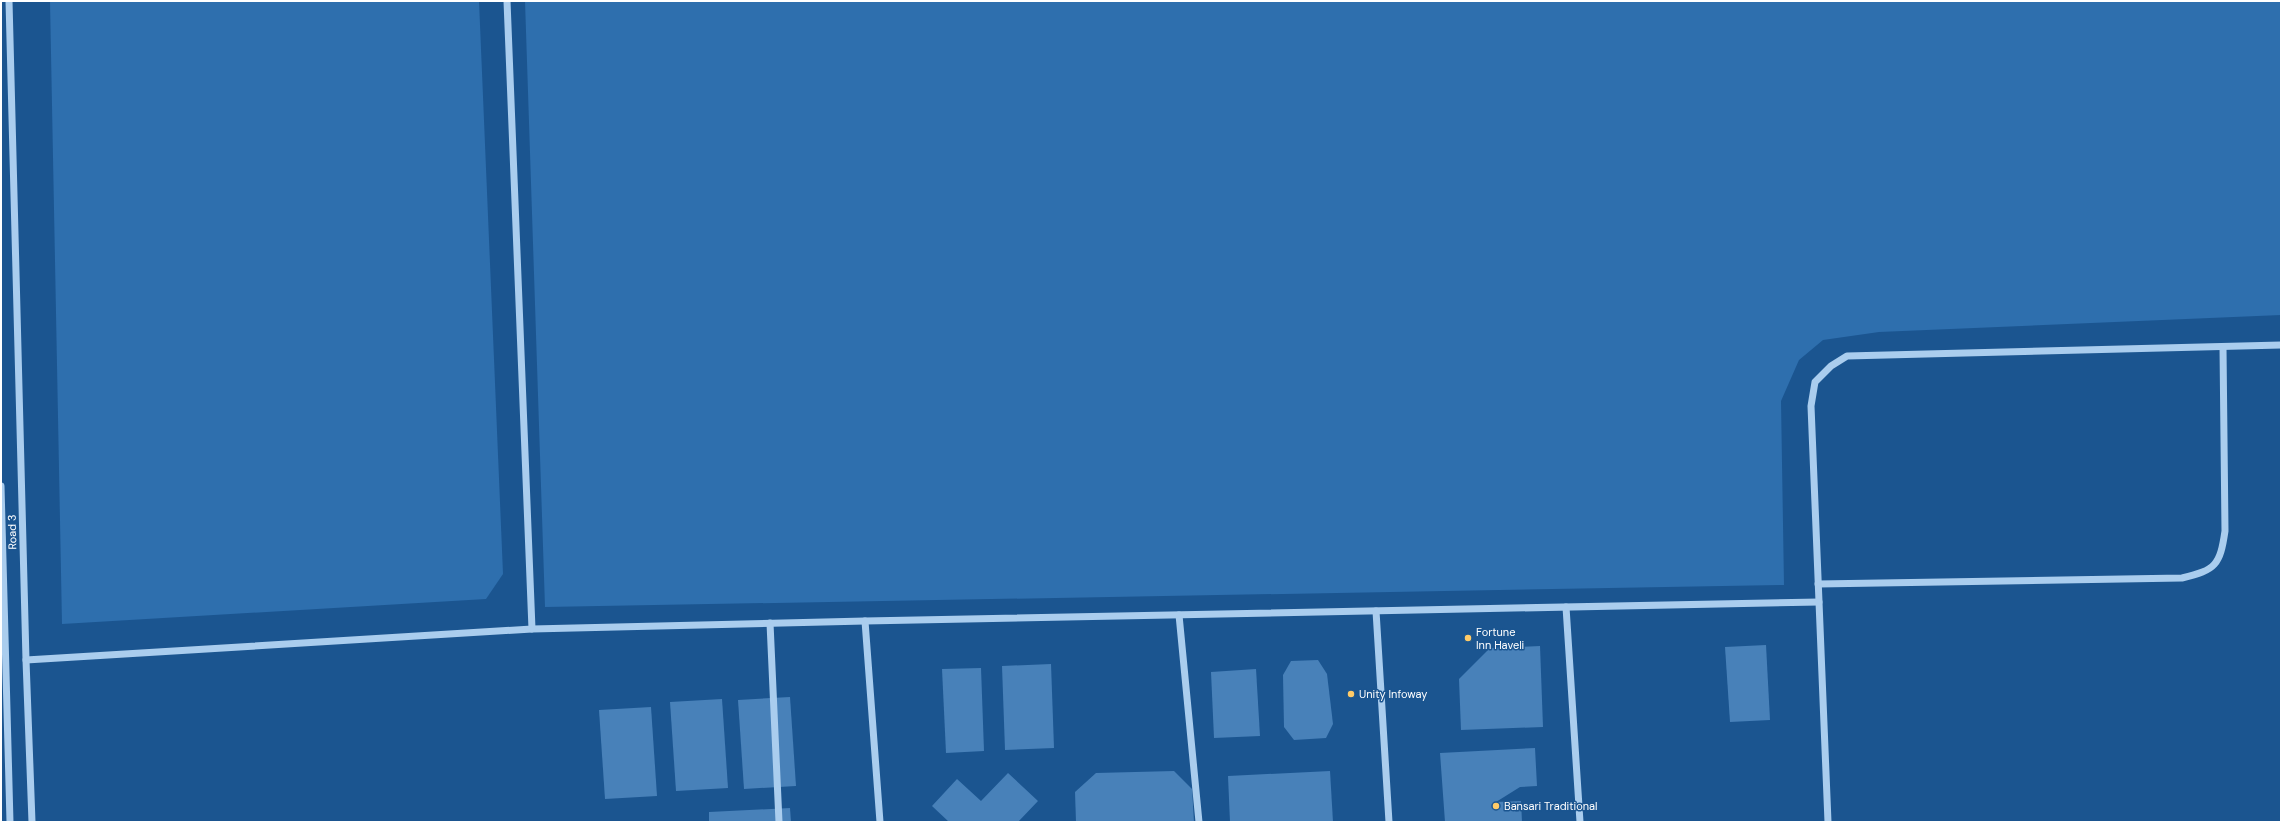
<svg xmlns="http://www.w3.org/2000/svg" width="2282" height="823" font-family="'DM Sans',sans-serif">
<rect width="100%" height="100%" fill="#1b5590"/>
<g fill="#2e6fae">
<path d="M50,1H479L503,574L486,599L62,624Z"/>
<path d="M525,1H2281V315L1879,332L1823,340L1799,360L1781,401L1784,585L545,607Z"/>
</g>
<g fill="#4881b9">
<path d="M1766,645L1770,720L1730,722L1725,647Z"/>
<path d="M1540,646L1543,727L1461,730L1459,679L1490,648Z"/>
<path d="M1318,660L1327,674L1333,724L1326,738L1294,740L1284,727L1283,675L1291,661Z"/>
<path d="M1051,664L1054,748L1005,750L1002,666Z"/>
<path d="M981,668L984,751L946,753L942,669Z"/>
<path d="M1256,669L1260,736L1214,738L1211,672Z"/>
<path d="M790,697L796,786L744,789L738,700Z"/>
<path d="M722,699L728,788L676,791L670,702Z"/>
<path d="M651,707L657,796L605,799L599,710Z"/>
<path d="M1535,748L1537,786L1520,787L1496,802L1521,801L1522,822H1445L1440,753Z"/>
<path d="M1174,771L1192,789L1194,822H1076L1075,792L1096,773Z"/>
<path d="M1330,771L1333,822H1230L1228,776Z"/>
<path d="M1008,773L1038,801L1018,822H949L932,806L957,779L981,801Z"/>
<path d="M790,808L791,822H709V812Z"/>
</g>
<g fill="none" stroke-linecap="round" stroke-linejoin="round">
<g stroke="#aacdee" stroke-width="7">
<path d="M9,1L26,660L32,822"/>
<path d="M1,486L10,822"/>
<path d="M1818,584L2182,578C2216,570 2220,565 2225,531L2223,347"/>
<path d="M1566,607L1580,822"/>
<path d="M1376,611L1389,822"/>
<path d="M1179,615L1199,822"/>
<path d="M865,621L880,822"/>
<path d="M770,623L779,822"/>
<path d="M532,629L865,621L1819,602"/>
<path d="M26,660L532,629L507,1"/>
<path d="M1828,822L1811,406L1815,382L1831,366L1847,356L2281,345"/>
</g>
</g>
<g fill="#ffcb68" stroke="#1b5590" stroke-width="1.5">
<circle cx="1468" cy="638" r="4"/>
<circle cx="1351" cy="694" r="4"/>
<circle cx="1496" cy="806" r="4"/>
</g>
<g text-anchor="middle" stroke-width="3" stroke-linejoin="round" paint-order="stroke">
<g font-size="11" fill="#fff" stroke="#1b5590">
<text transform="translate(12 532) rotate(-91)" y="4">Road 3</text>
</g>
<g font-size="11" fill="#fff" stroke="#1b5590" text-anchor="start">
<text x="1476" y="636">Fortune<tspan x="1476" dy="13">Inn Haveli</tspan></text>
<text x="1359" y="698">Unity Infoway</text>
<text x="1504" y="810">Bansari Traditional</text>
</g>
</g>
<rect width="2282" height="823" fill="none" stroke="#ffffff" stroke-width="4"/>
</svg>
